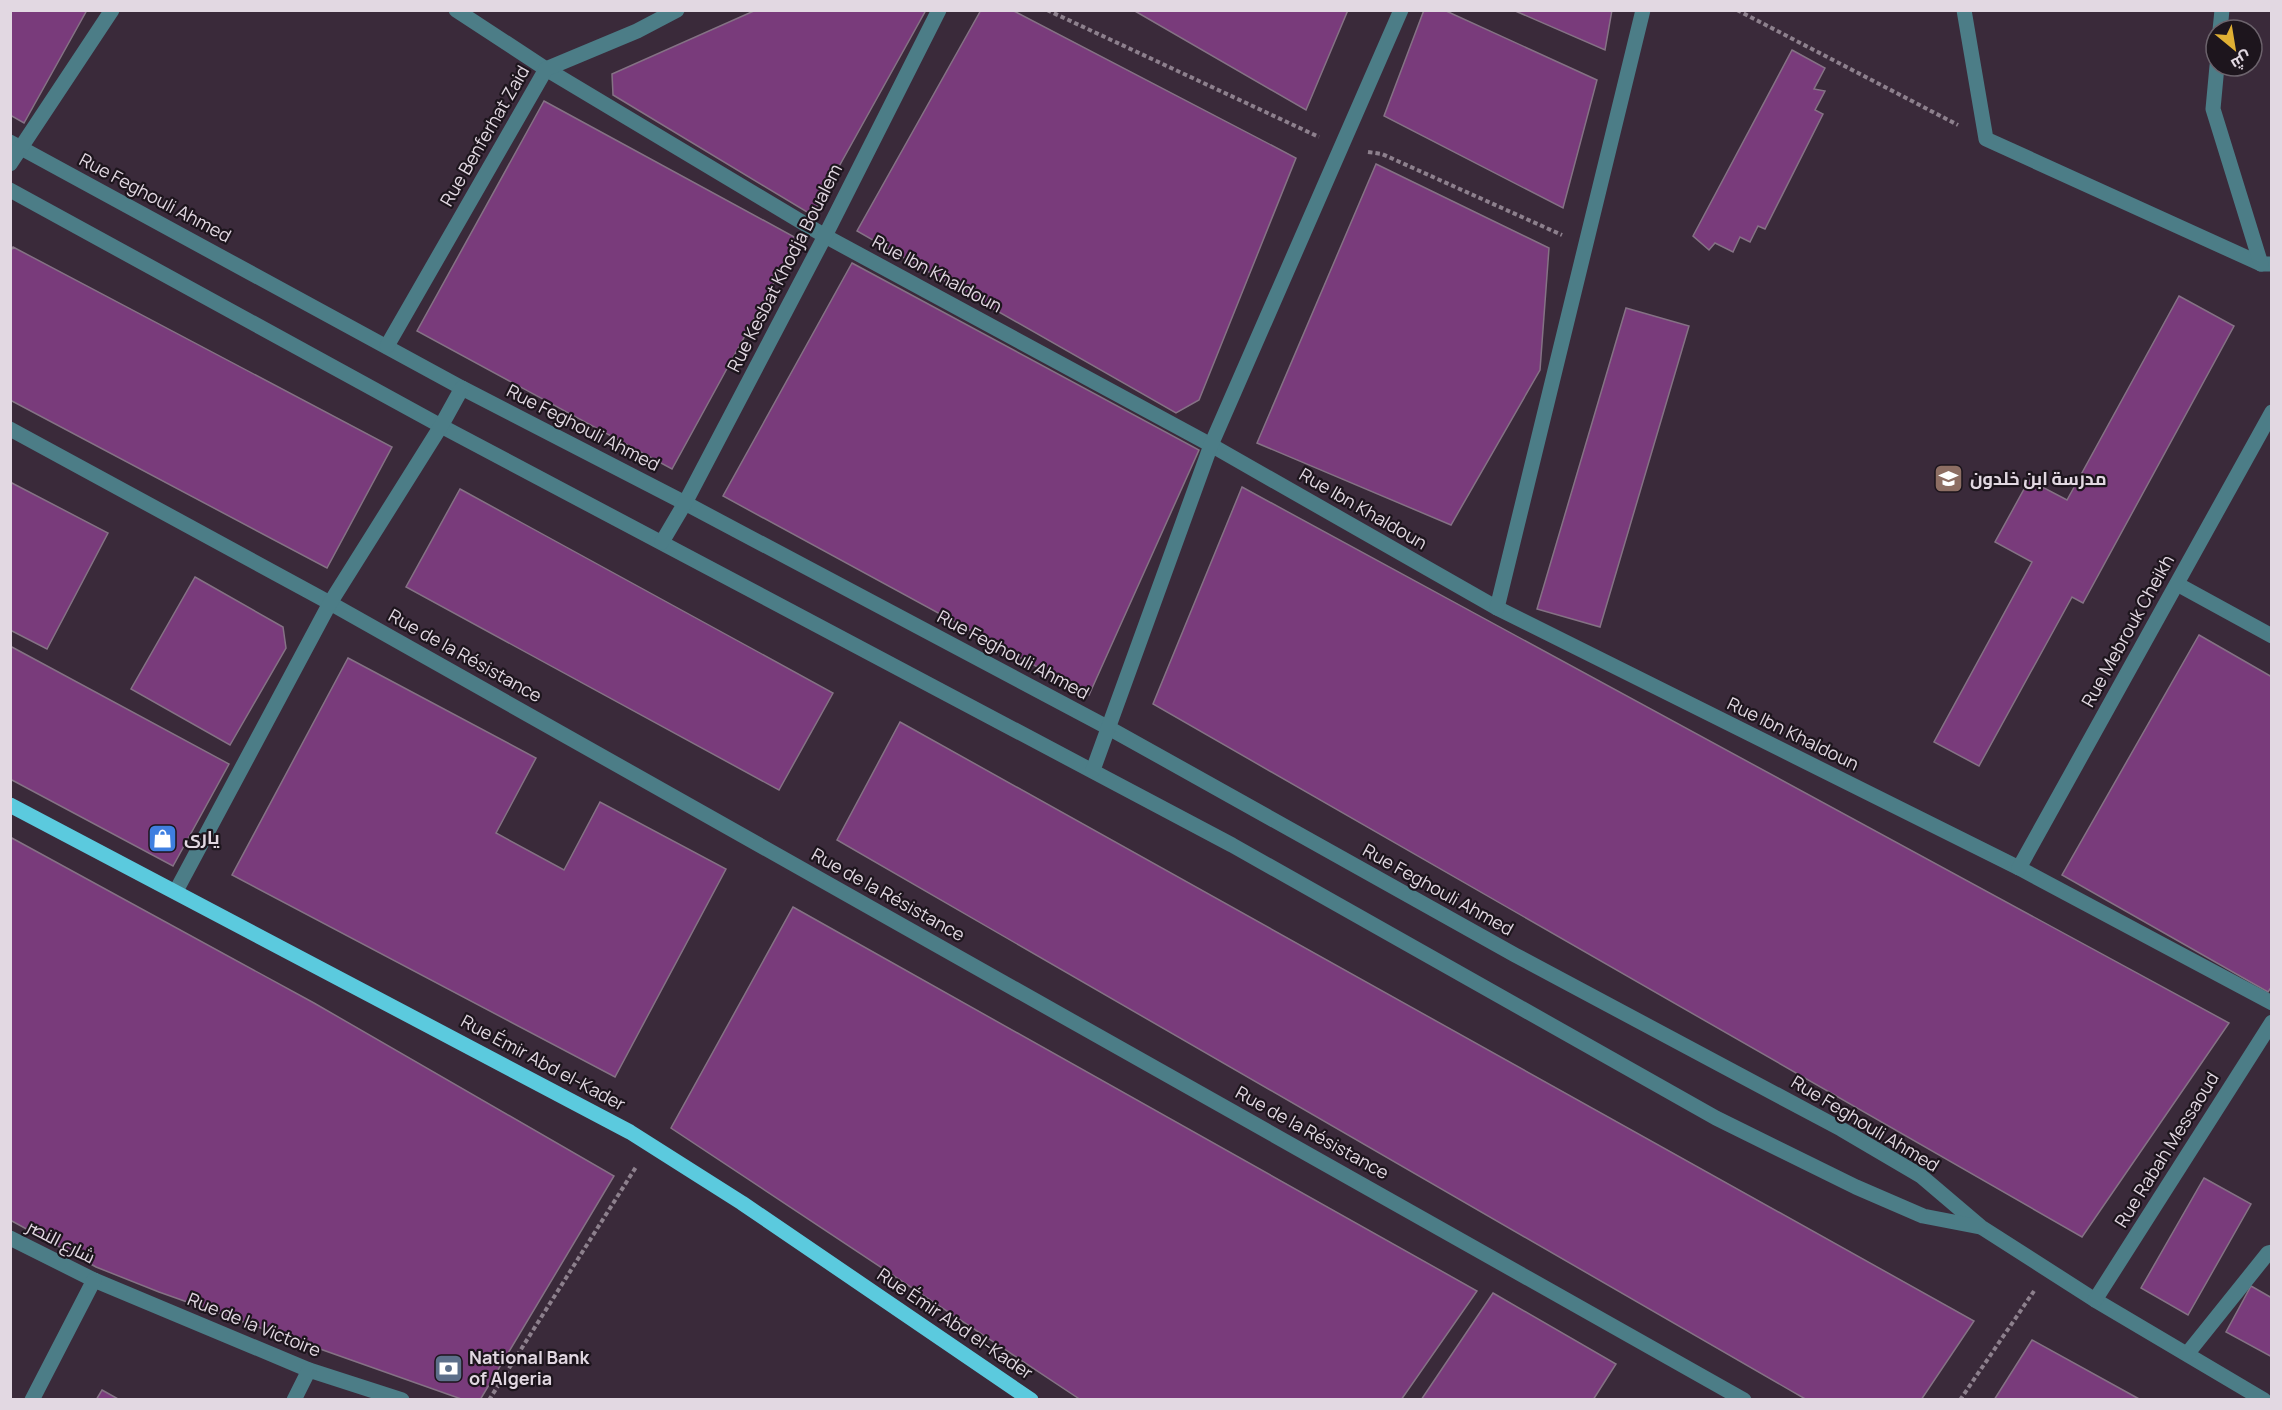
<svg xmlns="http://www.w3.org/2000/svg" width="2282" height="1410" font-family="Manrope,Cairo,sans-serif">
<rect width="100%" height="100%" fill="#3a2a3a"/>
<g fill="#793b7b" stroke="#857285" stroke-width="1.5">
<path d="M10,10H87L24,123L10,115Z"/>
<path d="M756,10H926L812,215L613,95L612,74Z"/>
<path d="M981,10H1012L1296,158L1199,400L1176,413L857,231Z"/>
<path d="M1133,10H1348L1306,110Z"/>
<path d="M1424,10H1444L1597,80L1563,208L1384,116Z"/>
<path d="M1513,10H1612L1605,50Z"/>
<path d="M1792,50L1825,68L1814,89L1825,91L1815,110L1823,114L1765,229L1758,226L1750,242L1740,237L1733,252L1715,243L1709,250L1693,236Z"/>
<path d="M544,101L798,239L672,469L417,331Z"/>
<path d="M1376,164L1549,248L1540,370L1451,525L1257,443Z"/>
<path d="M13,247L392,447L327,568L10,400V252Z"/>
<path d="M852,263L1199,450L1089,695L723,496Z"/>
<path d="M2179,296L2234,326L2083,603L2072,597L1979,766L1934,742L2032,562L1995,542L2029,480L2067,500Z"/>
<path d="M1626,308L1689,326L1600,627L1537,609Z"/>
<path d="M10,482L108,533L47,649L10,630Z"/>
<path d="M1242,487L2229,1023L2082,1237L1153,704Z"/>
<path d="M460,489L833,693L779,790L406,587Z"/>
<path d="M195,577L283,627L286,648L230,745L131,689Z"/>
<path d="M2199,635L2272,677V986L2268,992L2062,875Z"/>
<path d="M10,646L229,764L173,866L10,779Z"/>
<path d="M348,658L536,758L496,833L564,870L600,802L726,869L615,1077L232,875Z"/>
<path d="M900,722L1974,1321L1921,1400H1807L837,840Z"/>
<path d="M10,837L314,1003L614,1176L480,1400H464L159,1292L96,1267L10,1220Z"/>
<path d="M793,907L1477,1291L1401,1400H1081L671,1128Z"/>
<path d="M2204,1178L2251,1204L2188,1315L2141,1288Z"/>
<path d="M2251,1286L2272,1298V1357L2226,1332Z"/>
<path d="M1493,1293L1616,1364L1593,1400H1421Z"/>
<path d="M2032,1340L2141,1400H1994Z"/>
<path d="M102,1390L120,1400H96Z"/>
</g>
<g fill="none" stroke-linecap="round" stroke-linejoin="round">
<g stroke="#8d808d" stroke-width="4" stroke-dasharray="4.5 3" stroke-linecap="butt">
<path d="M1047,10L1319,137"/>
<path d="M1737,10L1958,125"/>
<path d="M1368,152L1382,154L1562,235"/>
<path d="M489,1400L636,1167"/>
<path d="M1960,1400L2034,1291"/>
</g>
<g stroke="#4c7d87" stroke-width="15">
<path d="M456,10L546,69L825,236L1211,445L1497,608L2019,868L2272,1003"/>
<path d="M1964,10L1986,139L2261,264H2272"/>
<path d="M2220,30L2222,10"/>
<path d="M2217,66L2213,109L2261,264"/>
<path d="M10,142L462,388L685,503L1109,728L1515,955L1841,1129L1921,1176L1981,1227L2095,1300L2264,1400"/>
<path d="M10,164L112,10"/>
<path d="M10,190L441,426L1232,845L1716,1118L1856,1187L1923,1216L1980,1227"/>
<path d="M387,346L546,69L637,31L677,10"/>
<path d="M10,429L330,603L1744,1400"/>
<path d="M662,542L685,503L825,236L939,10"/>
<path d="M2177,584L2272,636"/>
<path d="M1497,608L1643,10"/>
<path d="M1093,770L1211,445L1401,10"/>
<path d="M2019,868L2272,412"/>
<path d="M176,891L330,603L441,426L462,388"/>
<path d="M10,1238L94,1280L309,1370L402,1400"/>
<path d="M2095,1300L2272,1022"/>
<path d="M2187,1354L2268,1253L2272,1252"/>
<path d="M32,1400L94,1280"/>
<path d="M294,1400L309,1370"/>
</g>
<path stroke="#5bcade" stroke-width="15" d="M10,805L630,1132L742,1203L1031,1400"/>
</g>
<defs>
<symbol id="school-square" viewBox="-11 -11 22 22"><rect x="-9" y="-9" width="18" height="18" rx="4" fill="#8d6e63" stroke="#1d151d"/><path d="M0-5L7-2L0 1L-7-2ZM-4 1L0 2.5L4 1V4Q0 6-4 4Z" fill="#fff"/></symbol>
<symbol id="shop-square" viewBox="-11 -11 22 22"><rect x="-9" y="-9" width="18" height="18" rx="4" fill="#3f7fe0" stroke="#1d151d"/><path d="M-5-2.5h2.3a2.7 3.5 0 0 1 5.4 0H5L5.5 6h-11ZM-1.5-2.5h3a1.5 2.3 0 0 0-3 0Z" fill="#fff"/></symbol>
<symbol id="bank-square" viewBox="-11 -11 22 22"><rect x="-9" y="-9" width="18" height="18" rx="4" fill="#5c6f8a" stroke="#1d151d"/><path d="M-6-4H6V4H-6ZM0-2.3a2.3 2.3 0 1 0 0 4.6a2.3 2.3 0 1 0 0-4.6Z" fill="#fff"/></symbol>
</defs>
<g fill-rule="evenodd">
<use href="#school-square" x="1932" y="462" width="33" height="33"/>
<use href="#shop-square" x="146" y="822" width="33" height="33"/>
<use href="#bank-square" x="432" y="1352" width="33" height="33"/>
</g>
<g text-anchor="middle" stroke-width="4.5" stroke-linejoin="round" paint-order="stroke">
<g font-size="18" fill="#e2d8e2" stroke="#1d151d">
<text transform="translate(485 136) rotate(-60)" y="6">Rue Benferhat Zaid</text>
<text transform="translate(155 198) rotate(28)" y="6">Rue Feghouli Ahmed</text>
<text transform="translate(785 268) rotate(-63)" y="6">Rue Kesbat Khodja Boualem</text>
<text transform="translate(937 274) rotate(28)" y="6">Rue Ibn Khaldoun</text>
<text transform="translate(583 428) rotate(27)" y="6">Rue Feghouli Ahmed</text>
<text transform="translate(1363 509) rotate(30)" y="6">Rue Ibn Khaldoun</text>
<text transform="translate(2128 631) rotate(-61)" y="6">Rue Mebrouk Cheikh</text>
<text transform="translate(1013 655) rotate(28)" y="6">Rue Feghouli Ahmed</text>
<text transform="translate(465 656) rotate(29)" y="6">Rue de la Résistance</text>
<text transform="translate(1793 734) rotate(26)" y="6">Rue Ibn Khaldoun</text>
<text transform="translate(1438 890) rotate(29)" y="6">Rue Feghouli Ahmed</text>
<text transform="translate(888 895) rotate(29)" y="6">Rue de la Résistance</text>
<text transform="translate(543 1063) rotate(28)" y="6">Rue Émir Abd el-Kader</text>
<text transform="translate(1865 1124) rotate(31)" y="6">Rue Feghouli Ahmed</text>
<text transform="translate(1312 1133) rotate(29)" y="6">Rue de la Résistance</text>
<text transform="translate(2167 1150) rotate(-58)" y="6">Rue Rabah Messaoud</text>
<text transform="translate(61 1242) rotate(27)" y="6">شارع النصر</text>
<text transform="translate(955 1324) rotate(34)" y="6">Rue Émir Abd el-Kader</text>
<text transform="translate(254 1325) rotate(22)" y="6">Rue de la Victoire</text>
</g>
<g font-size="18" font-weight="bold" fill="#e2d8e2" stroke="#1d151d" text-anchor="start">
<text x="1970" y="485">مدرسة ابن خلدون</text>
<text x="184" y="844">يارى</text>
<text x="469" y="1364">National Bank<tspan x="469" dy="21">of Algeria</tspan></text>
</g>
</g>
<rect width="2282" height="1410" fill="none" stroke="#e2d8e2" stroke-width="24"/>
<g transform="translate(2234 48) rotate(150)"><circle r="28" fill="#1d151d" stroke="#6c636c" stroke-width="1.5"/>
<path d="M0-4.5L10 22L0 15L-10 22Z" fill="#e0b034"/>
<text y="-9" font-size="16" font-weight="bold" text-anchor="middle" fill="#e2d8e2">ش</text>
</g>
</svg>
